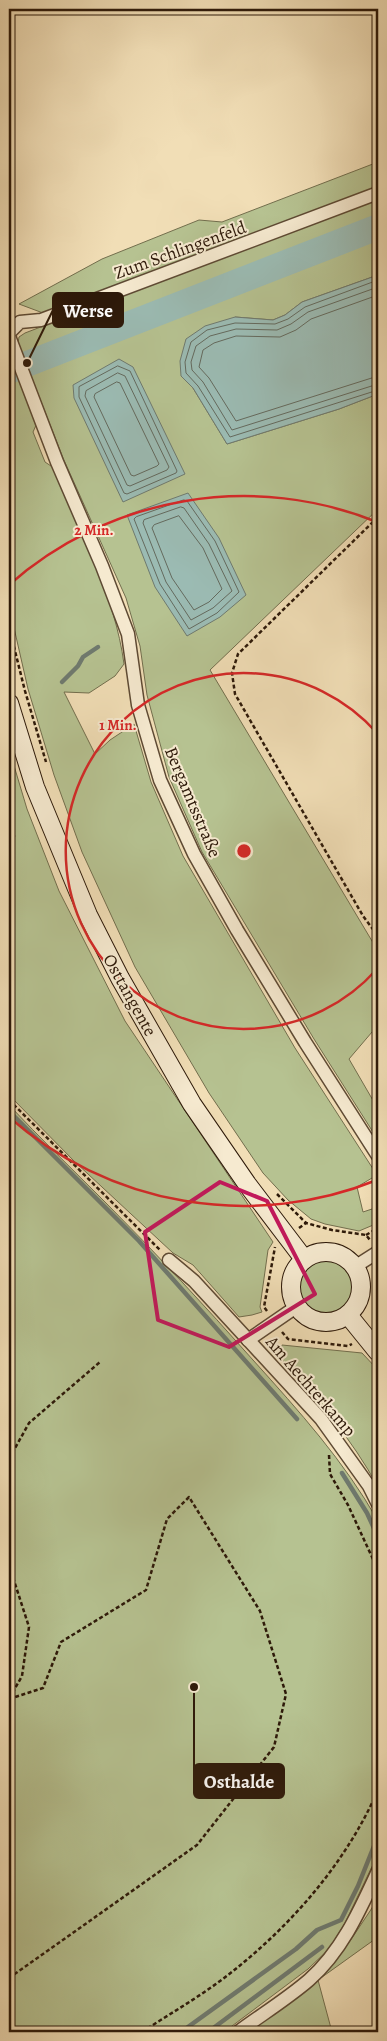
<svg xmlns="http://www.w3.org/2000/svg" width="387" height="2041" font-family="Alegreya,serif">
<rect width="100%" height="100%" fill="#f1deb6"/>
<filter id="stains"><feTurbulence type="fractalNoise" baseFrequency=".004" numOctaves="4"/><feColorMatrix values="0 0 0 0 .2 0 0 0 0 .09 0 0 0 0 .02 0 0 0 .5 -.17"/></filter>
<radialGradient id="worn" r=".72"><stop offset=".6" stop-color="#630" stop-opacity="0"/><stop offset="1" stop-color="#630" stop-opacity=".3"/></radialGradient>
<g fill="#b6c291" stroke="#726e4d">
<path d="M378,162V187L43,313L19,304L102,259L199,220L222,222Z"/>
<path d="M378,198V275L302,302L285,315L273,320L235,317L181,376L193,388L227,444L339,409L378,394V509L210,670L378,951V1025L349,1059L378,1109V1140L314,1039L202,852L169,777L147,695L140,646L126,598L63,458L18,343L19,337L25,333Z"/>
<path d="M9,355L37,423L33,432L45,462L54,468C80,531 115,596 124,664L115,676L89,693L64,692L95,754L110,740L134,724L151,782L183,856L295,1048L377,1175L357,1187L363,1212L378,1207V1223L359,1231L325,1224L311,1219L288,1200L263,1173L209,1093L135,967L82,852L54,775L28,689L9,606Z"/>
<path d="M9,749L27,809L59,891L125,1021L273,1242L268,1250L260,1307L262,1312L252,1315L239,1317L193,1265L173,1253L74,1161L9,1095V848L15,836L9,826Z"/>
<path d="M9,1105C40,1138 73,1170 105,1202C156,1253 205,1306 253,1360C299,1411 344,1461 378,1521V1854L345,1923L329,1949L308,1969L224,2032H9Z"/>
<circle cx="326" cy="1287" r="29"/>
<path d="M282,1345L362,1353L378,1370V1487C352,1439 316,1397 279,1356L280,1349Z"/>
<path d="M378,1893V1937L318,1980L332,2032H247L318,1980L350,1941L372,1908Z"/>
</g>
<g fill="#9bbbb3" stroke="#6f7a6f">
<path d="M378,275V394L339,409L227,444L193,388L181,376L180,361L186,339L205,326L235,317L273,320L285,315L302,302Z"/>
<path d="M119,359L133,367L185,474L123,502L74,398L73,385Z"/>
<path d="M188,493L219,538L246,595L220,617L187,636L155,587L127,515Z"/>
</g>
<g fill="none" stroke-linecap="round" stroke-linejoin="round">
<g stroke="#646a5e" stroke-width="1">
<path d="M378,280L305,307L288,319L275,324L235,323L207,330L191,342L185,362L186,373L198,386L230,437L378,390"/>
<path d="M378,287L308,312L291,324L277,330L236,329L210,336L196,346L191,362L192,370L203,382L232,430L378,384"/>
<path d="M378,295L311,319L296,330L280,337L236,336L214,343L203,350L199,367L209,378L236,421L378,376"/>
<path d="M118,366L130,371L177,471L176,473L127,494L124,493L79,397V387Z"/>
<path d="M118,373L125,376L169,467L167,470L130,486L127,485L85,396L86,391Z"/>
<path d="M117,382L120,383L159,464L157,466L134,476L131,475L94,397L95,394Z"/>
<path d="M184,500L187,501L215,541L239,592L217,613L189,629L160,584L134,519L136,517Z"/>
<path d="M181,507L184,508L209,544L232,591L213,608L191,620L166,582L143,523L144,520Z"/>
<path d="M179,516L203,548L222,589L209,602L194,610L172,578L152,528L154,525Z"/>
</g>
<g stroke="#6f7a6f" stroke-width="4.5">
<path d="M62,682L78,666L83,657L98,647"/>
<path d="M9,1111L139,1241L297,1419"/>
<path d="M342,1473L367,1513L378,1537"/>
<path d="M181,2032L296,1949L317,1930L341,1920L358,1886L378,1836"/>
<path d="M208,2032L322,1947"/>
</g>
<path stroke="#9bbbb3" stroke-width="26" d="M9,371L378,227"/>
<defs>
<g id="street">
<path d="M378,193L41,320L20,322L9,333L10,339L57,462L102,566L128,634L138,705L160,780L194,854L237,930L305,1042L378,1156"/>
<path d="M169,1260L194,1281L321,1419L369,1486L378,1504"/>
<path d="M356,1266L378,1252"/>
<path d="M248,1340L296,1307"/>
<path d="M238,2032C261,2015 287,1999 309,1980C342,1951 360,1910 378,1871"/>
</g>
<g id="secondary">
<path d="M9,703L35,787L88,915L120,978L192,1104L247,1184L304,1259"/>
<circle cx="326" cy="1287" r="35"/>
<path d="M348,1315L378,1352"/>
</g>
</defs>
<use href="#street" stroke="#5e4a34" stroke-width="15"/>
<use href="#secondary" stroke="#2d1909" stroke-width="20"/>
<g stroke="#2d1909" stroke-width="2.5" stroke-dasharray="4 2.5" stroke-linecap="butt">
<path d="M378,517L238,654L232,673L235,694L363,916L378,936"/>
<path d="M9,627L25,691L46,762"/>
<path d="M9,1100L161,1251"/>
<path d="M277,1194L306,1223"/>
<path d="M299,1228L306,1223L332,1230L366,1235L370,1240"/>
<path d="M366,1235L378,1228"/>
<path d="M267,1311L264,1307L275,1247"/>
<path d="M282,1332L288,1339L348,1346L352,1344"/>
<path d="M329,1455L330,1474L348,1505L378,1570"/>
<path d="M9,1459L29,1423L100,1362"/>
<path d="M9,1565L29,1627L22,1676L9,1699"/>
<path d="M9,1699L43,1688L61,1642L146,1590L167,1519L189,1497L260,1611L286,1694L274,1747L197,1845L9,1978"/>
<path d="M142,2032C171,2013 201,1996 228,1975C291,1926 346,1863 378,1790"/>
</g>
<use href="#street" stroke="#f6ead0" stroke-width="12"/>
<use href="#secondary" stroke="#f6ead0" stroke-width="18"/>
</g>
<path fill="none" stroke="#c2185b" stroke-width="4" stroke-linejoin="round" d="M220,1182L267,1201L315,1294L229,1347L158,1320L145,1232Z"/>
<g fill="none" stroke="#d62828" stroke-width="2.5">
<path d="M377 969A178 178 0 1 1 377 733"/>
<path d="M377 1180A355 355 0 0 1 9 1117M9 585A355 355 0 0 1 377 522"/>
</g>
<g text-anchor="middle" stroke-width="4" stroke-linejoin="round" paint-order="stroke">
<g font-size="18" fill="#2d1909" stroke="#f6ead0">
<text transform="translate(180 250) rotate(-20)" y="6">Zum Schlingenfeld</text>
<text transform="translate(193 802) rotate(67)" y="6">Bergamtsstraße</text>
<text transform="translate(130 995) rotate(61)" y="6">Osttangente</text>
<text transform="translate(311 1386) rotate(49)" y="6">Am Aechterkamp</text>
</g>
</g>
<circle cx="244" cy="851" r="8" fill="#d62828" stroke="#f6ead0" stroke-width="2.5"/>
<g font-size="15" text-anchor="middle" font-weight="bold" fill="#d62828" stroke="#f6ead0" stroke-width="4" stroke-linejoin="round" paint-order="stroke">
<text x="94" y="535">2 Min.</text>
<text x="118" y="730">1 Min.</text>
</g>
<path fill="none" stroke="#2d1909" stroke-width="2" d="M27 363L53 310M194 1687L194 1781"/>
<g fill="#2d1909" stroke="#f6ead0" stroke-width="2">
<circle cx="27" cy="363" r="5"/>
<circle cx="194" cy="1687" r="5"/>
</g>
<g fill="#2d1909" stroke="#2d1909" stroke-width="2">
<rect x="53" y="293" width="70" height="34" rx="5"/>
<rect x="194" y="1764" width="90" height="34" rx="5"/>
</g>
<g font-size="19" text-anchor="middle" font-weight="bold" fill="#fff">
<text x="88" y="317">Werse</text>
<text x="239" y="1788">Osthalde</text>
</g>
<rect width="387" height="2041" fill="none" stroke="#f1deb6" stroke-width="30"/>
<rect x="10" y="10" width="367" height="2021" fill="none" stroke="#2d1909" stroke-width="2.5"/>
<rect x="15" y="15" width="357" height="2011" fill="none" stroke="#2d1909"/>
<rect width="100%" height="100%" filter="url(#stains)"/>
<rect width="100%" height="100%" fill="url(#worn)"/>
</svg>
